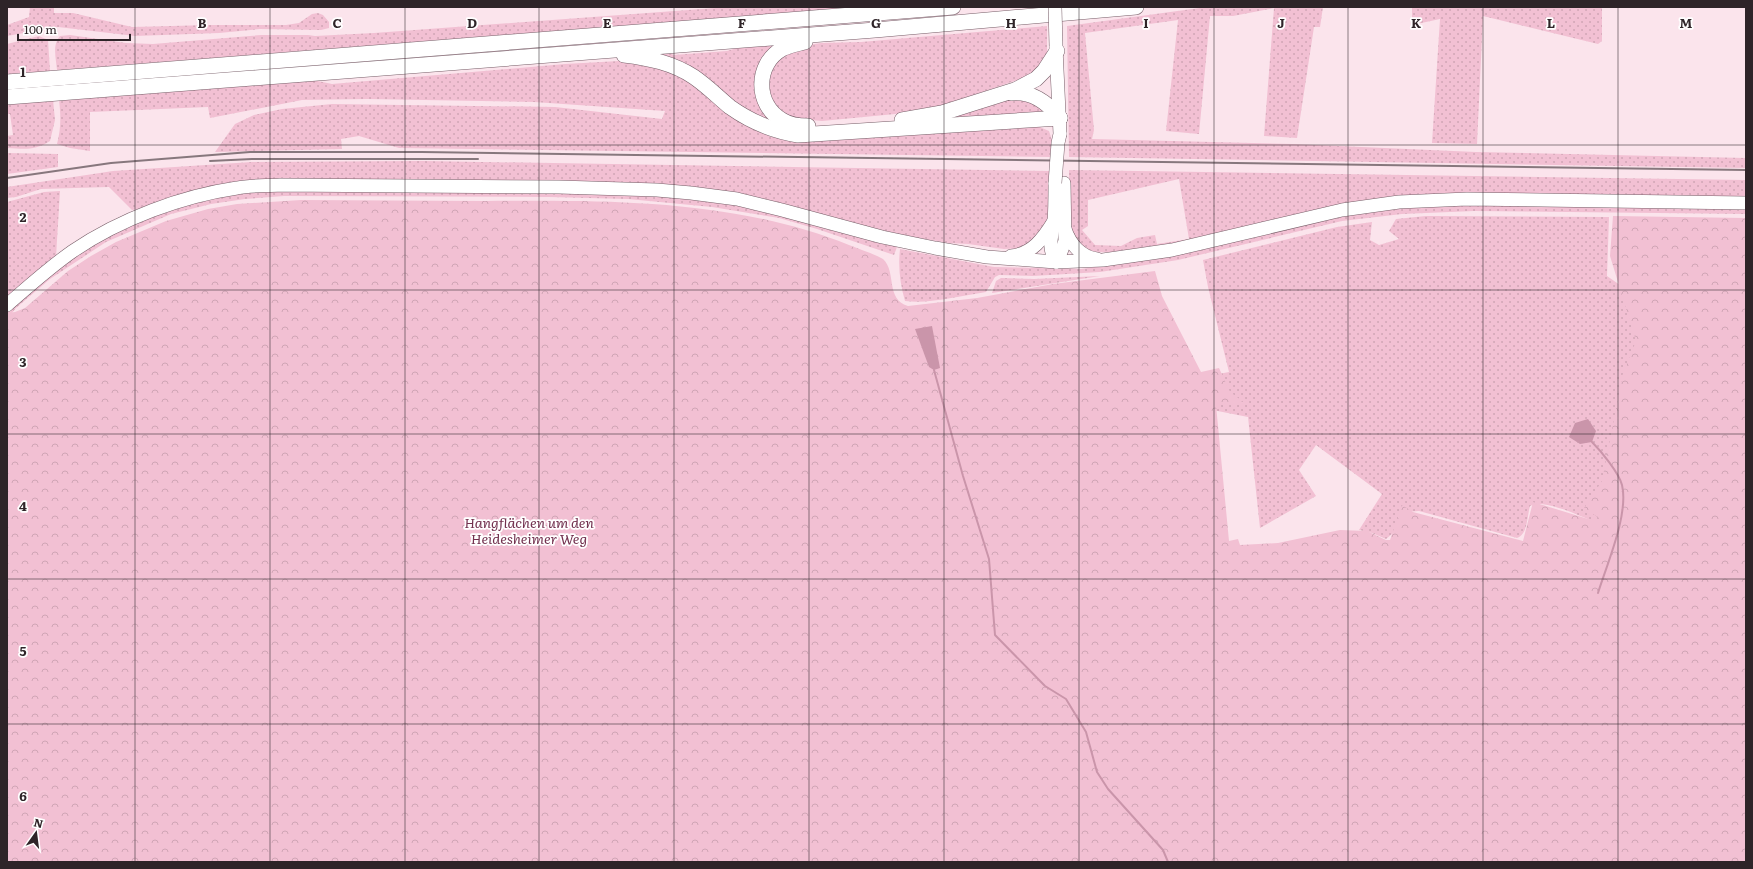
<svg xmlns="http://www.w3.org/2000/svg" width="1753" height="869" font-family="Literata,serif">
<defs>
<pattern id="grass-dots" width="8" height="8" patternUnits="userSpaceOnUse"><rect width="8" height="8" fill="#f2c0d3"/><path d="M2 2h.1M6 6h.1" fill="none" stroke="#d0a5b5" stroke-width="1.8" stroke-linecap="round"/></pattern>
<pattern id="park-crowns" width="20" height="18" patternUnits="userSpaceOnUse"><rect width="20" height="18" fill="#f2c0d3"/><path d="M2 6a3 3 0 1 1 6 0M12 15a3 3 0 1 1 6 0" fill="none" stroke="#d0a5b5"/></pattern>
</defs>
<rect width="100%" height="100%" fill="#fbe4ec"/>
<g fill="url(#grass-dots)" fill-rule="evenodd">
<path d="M30,7H54V13H73L132,27L211,25H286L299,23L312,14L318,13L323,15L329,22V28L321,30L260,29L219,33L135,36L58,27L7,36V25L29,17Z"/>
<path d="M729,7H862L57,70C56,58 52,45 60,36L70,35L126,43L153,44L261,35H308L315,36L374,33Z"/>
<path d="M1207,7H1323L1320,27H1314L1297,138L1264,136L1274,8L1233,16H1210L1199,134L1166,131L1178,20L1085,33L1094,130L1092,139L1293,144L1476,152L1746,158V168L1069,157L1067,26Z"/>
<path d="M1412,7H1602V41L1598,44L1483,16L1477,144L1432,143L1440,19L1412,25Z"/>
<path d="M1047,26V57L1038,70L1026,77L947,104L916,112L822,121L797,119L784,113L771,101L768,68L797,47L821,43L861,42Z"/>
<path d="M39,36L48,40L50,71L7,74V44Z"/>
<path d="M787,43L761,67L774,127L648,53L667,52L674,55L727,51L743,46Z"/>
<path d="M619,61L649,63L689,81L736,119L771,137L784,139L1035,125L1049,131L1052,140L1050,157L399,148L359,136L341,139L342,149L215,152L235,124L254,115L282,109L332,104L555,107L662,119L665,111L534,102L367,99L302,100L210,118L208,107L90,112V151L70,148L57,144C61,129 61,116 59,100L313,80L332,84L565,64Z"/>
<path d="M53,100L55,120L50,141C34,151 25,149 7,148V136L13,135L10,114H7V104Z"/>
<path d="M1004,100H1026L1039,104L1045,114L896,126Z"/>
<path d="M7,153L58,154V167L7,174Z"/>
<path d="M423,161L1049,171L1048,223L1032,244L1020,248L1004,249L968,244L949,243L906,236L744,196L291,180L138,209L132,210L109,187L41,189L16,197L7,198V187L113,171L252,162Z"/>
<path d="M1069,170L1746,180V199L1427,195L1190,242L1111,252H1098L1086,250L1069,231ZM1179,179L1189,239L1157,244L1155,235L1137,238L1121,246L1095,245L1082,230L1088,226V200Z"/>
<path d="M282,190L627,193L736,203L818,224L897,247L894,255L817,229L779,218L712,207L628,199L549,197L284,196L245,199L211,204L171,214L106,242L50,279L16,308L7,319V310L78,253L130,225L177,206L241,192Z"/>
<path d="M60,191L56,257L7,300V202L44,192Z"/>
<path d="M1450,204L1746,207V214L1474,211L1402,214L1342,221L1178,260L1100,272L1033,276L999,275L995,277L986,292C959,296 931,304 905,301C900,284 898,267 900,249L994,267L1081,269L1156,258L1320,220L1401,206Z"/>
<path d="M1426,216L1609,217L1607,276L1630,292L1651,275L1616,532C1599,525 1545,496 1530,506C1527,516 1528,534 1517,538L1419,511L1406,512L1392,534L1386,539L1372,533L1359,530L1382,494L1316,445L1299,470L1316,496L1260,528L1248,417L1172,402L1171,383L1229,372L1208,287L1203,260L1337,227L1372,222L1370,240L1379,245L1399,239L1389,231L1396,219Z"/>
<path d="M1100,276L992,293L996,281L1001,278L1034,279Z"/>
</g>
<path fill="url(#park-crowns)" d="M301,200C363,200 424,201 486,201C608,200 734,199 849,245C861,250 872,253 883,259C897,272 885,299 908,306L977,298L1053,284L1155,271L1162,296L1201,372L1219,368L1230,392L1245,403L1216,405L1229,541L1238,539L1240,545L1278,543L1340,530L1367,531L1386,540H1390L1402,505L1413,512L1523,541L1533,502L1598,522L1599,518L1584,508L1602,481L1623,373L1636,341L1610,256L1613,216L1746,218V862H7V313L15,312L25,308L68,271L91,256L116,242L166,221L208,209L237,204Z"/>
<g fill="#ca95aa">
<path d="M932,326L940,368L934,370L929,367L915,329Z"/>
<path d="M1588,419L1596,431L1592,442L1580,444L1569,437L1575,423Z"/>
</g>
<g fill="none" stroke-linecap="round" stroke-linejoin="round">
<g stroke="#ca95aa" stroke-width="2">
<path d="M934,370L963,476L989,559L995,635L1045,686L1066,699L1086,732L1097,772L1108,789L1163,850L1168,862"/>
<path d="M1592,442C1601,451 1619,473 1622,485C1629,514 1607,564 1598,593"/>
</g>
<defs>
<g id="major">
<path d="M1056,48L1060,134"/>
<path d="M1055,183C1055,196 1055,209 1054,222C1052,238 1047,246 1056,262"/>
<path d="M1065,229C1070,244 1081,257 1097,259"/>
<path d="M1011,256C1032,254 1043,239 1054,221"/>
<path d="M1056,262L1061,252L1065,241L1064,183"/>
<path d="M7,305C29,286 50,267 73,251C120,219 182,196 237,188C251,185 266,186 280,185L559,187L657,190L691,193L737,199L782,210L882,237L935,248L987,257L1056,262L1103,260L1172,250L1342,210L1399,202L1467,199L1746,203"/>
</g>
<g id="highway">
<path d="M805,42C797,44 789,45 782,49C755,64 755,105 782,120C790,125 799,126 808,126"/>
<path d="M624,55C649,58 673,63 694,77C707,86 718,97 730,107C751,122 773,131 798,135L1060,118"/>
<path d="M7,82L953,7"/>
<path d="M1011,93C1032,91 1047,102 1060,118"/>
<path d="M7,97L875,30L1136,7"/>
<path d="M902,120L942,113L1015,90L1036,79L1044,71L1057,51"/>
</g>
</defs>
<use href="#major" stroke="#775e68" stroke-width="14"/>
<use href="#highway" stroke="#775e68" stroke-width="16"/>
<use href="#major" stroke="#fff" stroke-width="13"/>
<use href="#highway" stroke="#fff" stroke-width="15"/>
<g stroke="#87777d" stroke-width="2">
<path d="M210,161L252,159H478"/>
<path d="M7,178L111,163L250,152H422L1746,170"/>
</g>
<defs>
<g id="major-bridge">
<path d="M1055,7L1056,46"/>
<path d="M1055,183L1058,143L1060,134"/>
</g>
</defs>
<use href="#major-bridge" stroke="#775e68" stroke-width="14" stroke-linecap="butt"/>
<use href="#major-bridge" stroke="#fff" stroke-width="13"/>
</g>
<path fill="none" stroke="#2e2428" stroke-width="1" stroke-opacity="0.55" d="M135,7V862M270,7V862M405,7V862M539,7V862M674,7V862M809,7V862M944,7V862M1079,7V862M1214,7V862M1348,7V862M1483,7V862M1618,7V862M7,145H1746M7,290H1746M7,434H1746M7,579H1746M7,724H1746"/>
<g text-anchor="middle" stroke-width="3.5" stroke-linejoin="round" paint-order="stroke">
<g font-size="14" font-style="italic" fill="#72304e" stroke="#fff">
<text x="529" y="528">Hangflächen um den<tspan x="529" dy="16">Heidesheimer Weg</tspan></text>
</g>
</g>
<g font-size="13" text-anchor="middle" font-weight="bold" fill="#2e2428" stroke="#fff" stroke-width="3.5" stroke-linejoin="round" paint-order="stroke">
<text x="202" y="28">B</text>
<text x="337" y="28">C</text>
<text x="472" y="28">D</text>
<text x="607" y="28">E</text>
<text x="742" y="28">F</text>
<text x="876" y="28">G</text>
<text x="1011" y="28">H</text>
<text x="1146" y="28">I</text>
<text x="1281" y="28">J</text>
<text x="1416" y="28">K</text>
<text x="1551" y="28">L</text>
<text x="1686" y="28">M</text>
<text x="23" y="77">1</text>
<text x="23" y="222">2</text>
<text x="23" y="367">3</text>
<text x="23" y="511">4</text>
<text x="23" y="656">5</text>
<text x="23" y="801">6</text>
</g>
<rect width="1753" height="869" fill="none" stroke="#2e2428" stroke-width="16"/>
<g transform="translate(36 833) rotate(14)" stroke="#ffffff" stroke-width="3" paint-order="stroke">
<path d="M0-3L7 15L0 10L-7 15Z" fill="#2e2428"/>
<text y="-6" font-size="11" font-weight="bold" text-anchor="middle" fill="#2e2428">N</text>
</g>
<path d="M18 34v6h112v-6" fill="none" stroke="#2e2428" stroke-width="2"/>
<text x="24" y="34" font-size="12" fill="#2e2428" stroke="#ffffff" stroke-width="3" paint-order="stroke">100 m</text>
</svg>
